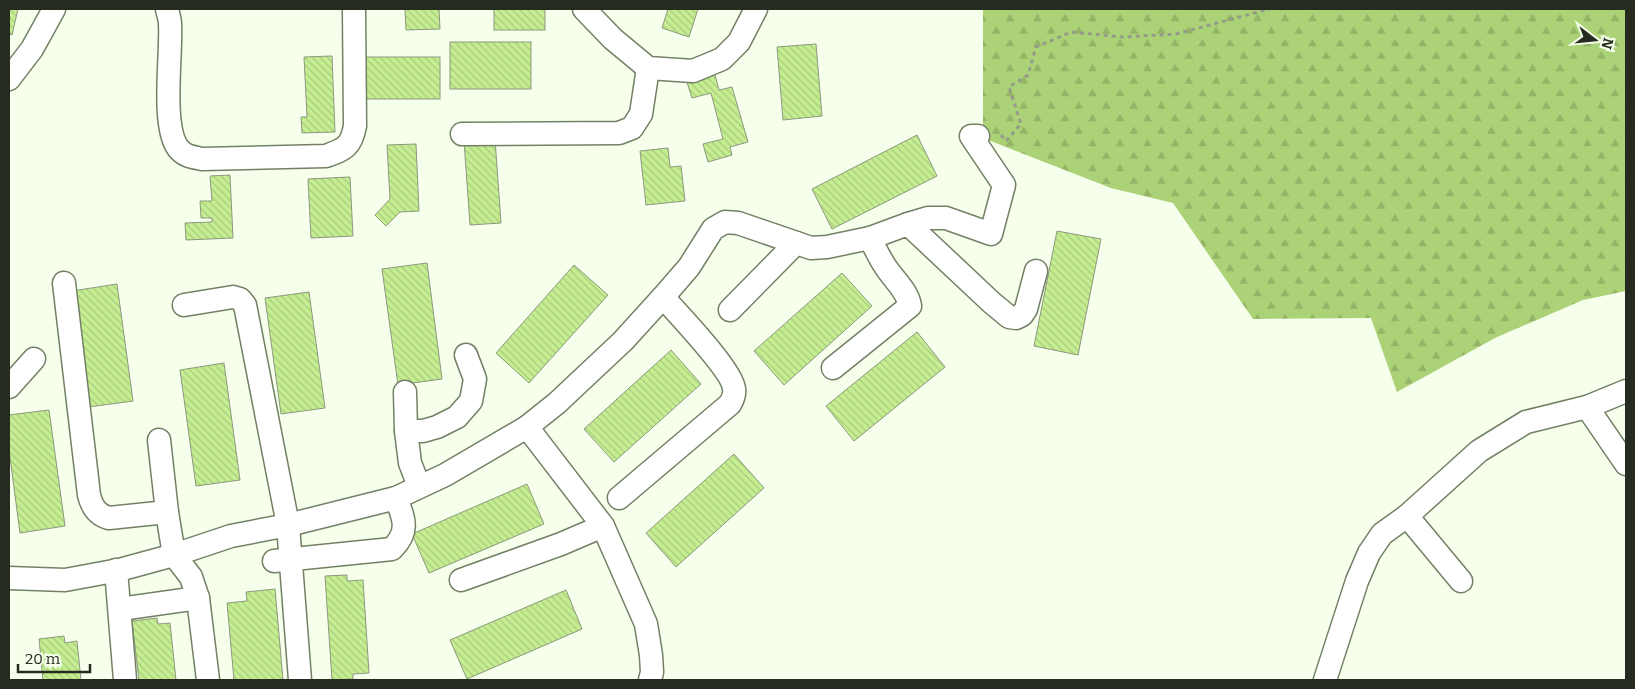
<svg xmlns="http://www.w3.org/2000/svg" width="1635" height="689" font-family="Bitter,serif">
<defs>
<pattern id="forest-firs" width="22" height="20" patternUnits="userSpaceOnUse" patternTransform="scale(1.25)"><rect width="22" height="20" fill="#abd277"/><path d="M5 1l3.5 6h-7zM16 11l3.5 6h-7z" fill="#93b466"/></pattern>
<pattern id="building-back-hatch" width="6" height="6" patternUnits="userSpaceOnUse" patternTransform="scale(1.25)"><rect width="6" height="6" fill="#c5ed91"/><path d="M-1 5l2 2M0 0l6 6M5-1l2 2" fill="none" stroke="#a9cb7d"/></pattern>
</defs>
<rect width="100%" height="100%" fill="#f6ffec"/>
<path fill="url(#forest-firs)" d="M983,9H1626V291L1583,300L1495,338L1397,392L1371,318L1253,319L1173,203L1111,188L983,138Z"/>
<g fill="url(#building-back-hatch)" stroke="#8c997d">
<path d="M9,9H18L12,35L9,34Z"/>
<path d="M405,9H439L440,29L406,30Z"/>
<rect x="494" y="9" width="51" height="21"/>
<path d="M668,9H698L689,37L662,28Z"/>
<rect x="450" y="42" width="81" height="47"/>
<path d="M816,44L822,116L783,120L777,47Z"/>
<path d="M332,56L335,132L302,133L301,117H307L304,57Z"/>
<rect x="363" y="57" width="77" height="42"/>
<path d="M714,71L719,90L732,87L748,142L730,147L732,155L708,162L703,144L723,139L711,93L692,98L686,79Z"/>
<path d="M917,135L937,176L832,229L812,189Z"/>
<path d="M495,139L501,223L470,225L464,141Z"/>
<path d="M416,144L419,211L400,212L386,226L375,215L390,199L387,145Z"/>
<path d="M668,148L670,167L681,166L685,201L646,205L640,151Z"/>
<path d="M230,175L233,238L186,240L185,223L212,222V218H201L200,201H212L210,176Z"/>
<path d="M350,177L353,236L311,238L308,179Z"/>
<path d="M1057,231L1101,239L1078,355L1034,346Z"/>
<path d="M427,263L442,379L398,385L382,269Z"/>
<path d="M574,265L608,295L529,383L496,353Z"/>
<path d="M842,273L872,306L784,385L754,351Z"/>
<path d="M117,284L133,401L88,407L72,291Z"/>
<path d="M309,292L325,408L281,414L265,298Z"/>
<path d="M917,332L945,367L854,441L826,406Z"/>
<path d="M671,350L701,384L614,462L584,429Z"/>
<path d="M224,363L240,480L196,486L180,370Z"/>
<path d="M49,410L65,526L20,533L9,450V415Z"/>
<path d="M734,454L764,488L676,567L646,533Z"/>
<path d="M527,484L544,524L429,573L412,534Z"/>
<path d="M347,575V581L363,580L369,673L353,674V679L332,680L325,576Z"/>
<path d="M275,589L283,680H234L227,603L247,601L246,592Z"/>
<path d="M566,590L582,629L467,679L450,640Z"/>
<path d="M157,618L158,624L170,623L176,680H139L132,621Z"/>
<path d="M64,636L65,643L77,641L81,680H43L39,639Z"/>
</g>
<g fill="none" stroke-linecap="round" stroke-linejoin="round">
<defs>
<g id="minor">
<path d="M167,9C168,14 170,19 170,24C172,53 161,125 178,148C184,156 192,157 202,159L326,156C345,149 351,147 355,126L354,9"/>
<path d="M584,9L613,39L648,68L693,71L722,59L739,42L756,9"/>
<path d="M9,79L32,49L54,9"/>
<path d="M462,134L619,133L632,128L641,114L648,68"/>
<path d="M908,224L928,218H946L991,234L1004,185L971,136H978"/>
<path d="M64,283L89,495C92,507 97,515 109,518L167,512"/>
<path d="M184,305L233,297L240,299L245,305L288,525L300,680"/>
<path d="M730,310L796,243"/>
<path d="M833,368L910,306C908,291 893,279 885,266C879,257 875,248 870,238"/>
<path d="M9,387L34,359"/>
<path d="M405,392L406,431L410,463L419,486"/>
<path d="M1587,407L1626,464"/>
<path d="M527,427L603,526L646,624L651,655L652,672L650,680"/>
<path d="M406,431H423L437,427L457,417L471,401L475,379L466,355"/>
<path d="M159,440L167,512L174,555L191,577L198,598L208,680"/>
<path d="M619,498L730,404C733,399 735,395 734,389C733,371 678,314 663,297"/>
<path d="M1407,516L1461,581"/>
<path d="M274,561L392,549C410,531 404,519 396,498"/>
<path d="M116,570L125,680"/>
<path d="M9,578L65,580L119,570L174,555L231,536L288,525L396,498L445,475L527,427L557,403L623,341L663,297L689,267L713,229L725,222L738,223L811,248L827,247L870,238L908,224L991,302L1009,317L1016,318L1022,315L1026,309L1036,271"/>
<path d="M461,580L561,544L603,526"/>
<path d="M120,609L198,598"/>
<path d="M1325,680L1357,581L1369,553L1382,534L1407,516L1479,451L1526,422L1587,407L1626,391"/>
</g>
</defs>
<use href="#minor" stroke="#738065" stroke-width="25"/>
<path stroke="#949b8b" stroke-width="3" stroke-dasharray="4 4" stroke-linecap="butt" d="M1001,135L1006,141L1021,124L1009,87L1028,75L1036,47L1071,32L1122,37L1176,34L1269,9"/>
<use href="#minor" stroke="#fff" stroke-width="22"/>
</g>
<rect width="1635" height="689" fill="none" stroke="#262b1f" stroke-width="20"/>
<g transform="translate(1595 40) rotate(106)" stroke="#f6ffec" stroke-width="4" paint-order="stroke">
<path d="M0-4L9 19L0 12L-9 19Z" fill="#262b1f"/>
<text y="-8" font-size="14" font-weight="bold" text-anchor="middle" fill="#262b1f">N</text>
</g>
<path d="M18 664v8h72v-8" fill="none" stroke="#262b1f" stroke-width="2.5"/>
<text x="25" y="664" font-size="15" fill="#262b1f" stroke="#f6ffec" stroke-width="4" paint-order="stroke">20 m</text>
</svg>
